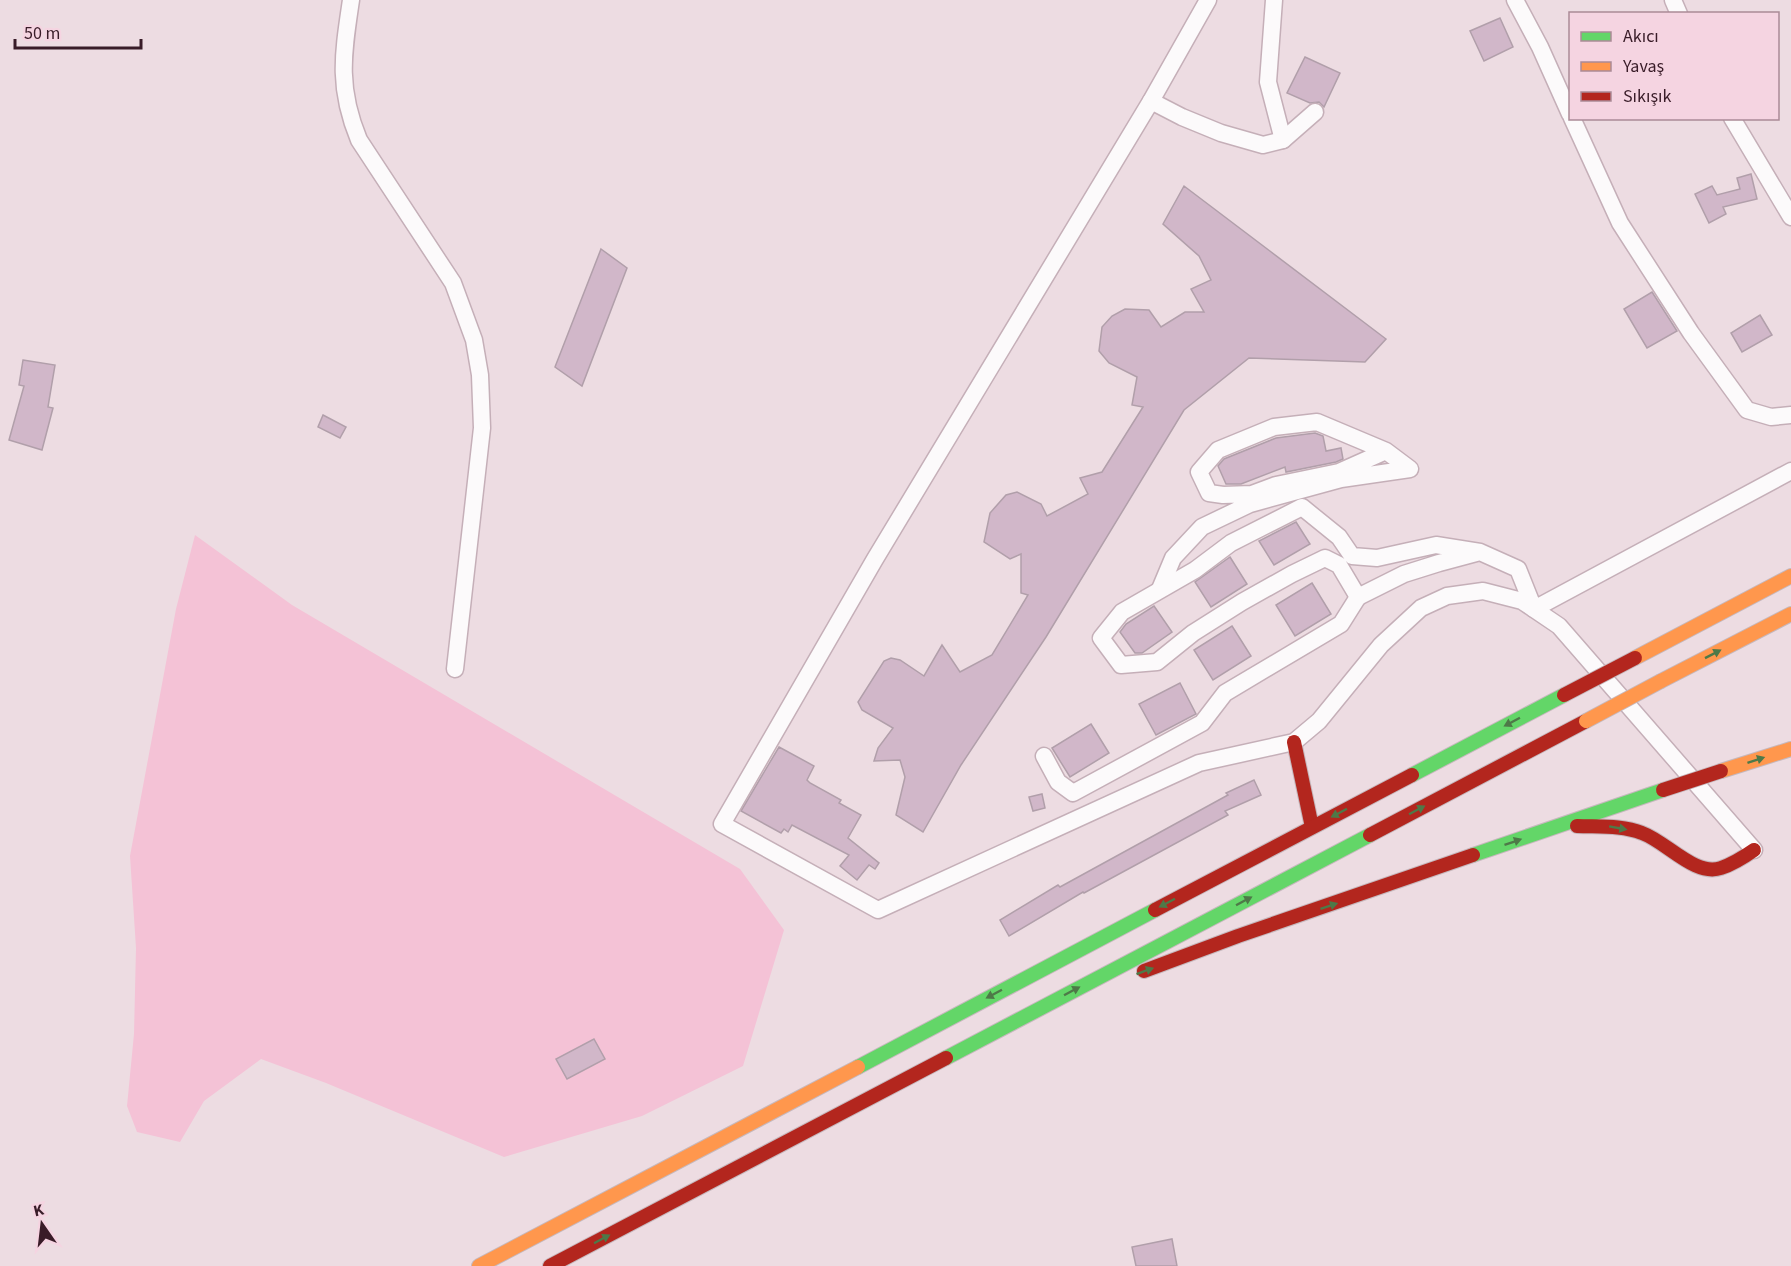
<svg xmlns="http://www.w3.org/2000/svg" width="1791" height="1266" font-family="'Source Sans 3',sans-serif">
<rect width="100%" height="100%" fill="#eddce2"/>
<path fill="#f4c2d6" d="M195,535L292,605L740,869L784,930L743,1066L642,1116L504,1157L326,1083L261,1059L204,1101L180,1142L137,1132L127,1106L134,1034L136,948L130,856L176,609Z"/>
<g fill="#d1b7c9" stroke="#b19faa" stroke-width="1.5">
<path d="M1500,18L1513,47L1484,61L1470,31Z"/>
<path d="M1305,57L1340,73L1324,107L1319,102L1310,103L1287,93Z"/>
<path d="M1751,174L1757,199L1723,207L1726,214L1709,223L1695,194L1712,186L1717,195L1740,189L1737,178Z"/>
<path d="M1184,186L1386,339L1365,362L1249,358L1184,410L1046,637L961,765L923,832L896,815L905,777L900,760L874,761L878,748L893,728L862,710L858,702L884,661L891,658L900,660L924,676L942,645L960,672L992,655L1028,595L1021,593V554L1010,559L984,542L990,513L1006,495L1017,492L1041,504L1047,516L1088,494L1080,478L1102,472L1143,407L1132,405L1137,377L1109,363L1099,351L1102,327L1112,316L1125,309L1149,310L1161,327L1185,312H1204L1191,289L1211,280L1199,256L1163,224Z"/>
<path d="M601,249L627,268L582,386L555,367Z"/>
<path d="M1652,292L1677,331L1647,348L1624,309Z"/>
<path d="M1760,315L1772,335L1742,352L1731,333Z"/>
<path d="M23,360L55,365L48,407L53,408L42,450L9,440L24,386L19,385Z"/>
<path d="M323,415L346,427L340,438L318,427Z"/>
<path d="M1315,433L1323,436L1326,451L1341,448L1343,459L1336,462L1286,472L1285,467L1241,484H1226L1218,466L1224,459L1276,438Z"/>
<path d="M1296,522L1310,544L1274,565L1259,541Z"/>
<path d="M1230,557L1247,584L1211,607L1195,582Z"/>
<path d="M1312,583L1331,614L1295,636L1276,605Z"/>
<path d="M1154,606L1172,632L1142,653H1135L1120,632L1126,624Z"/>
<path d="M1232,626L1251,656L1213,680L1194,650Z"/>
<path d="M1180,683L1196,714L1156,735L1139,704Z"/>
<path d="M1091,724L1109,753L1070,777L1052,748Z"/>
<path d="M779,747L814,766L807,780L810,783L841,800L839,803L861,815L848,838L879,863L875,869L869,865L857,880L840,866L849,855L792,825L788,832L784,829L781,833L741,811Z"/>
<path d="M1254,780L1261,795L1225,811L1228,815L1084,893L1083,892L1009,936L1000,920L1058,885L1060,887L1228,795L1226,793Z"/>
<path d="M1042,794L1045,808L1033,811L1029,797Z"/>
<path d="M594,1039L605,1059L567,1079L556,1059Z"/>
<path d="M1172,1239L1177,1266H1136L1132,1247Z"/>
</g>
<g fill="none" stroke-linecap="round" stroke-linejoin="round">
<defs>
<g id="street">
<path d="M351,0C343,54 337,87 359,140L453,283L474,340L480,375L482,428L455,669"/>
<path d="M1208,0L1151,101L875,559L722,824L878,910L1199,763L1294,742L1319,721L1381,645L1421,608L1447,596L1483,591L1522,601L1559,626L1754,850"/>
<path d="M1515,0L1540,47L1570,114"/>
<path d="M1673,0L1679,14"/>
<path d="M1151,101L1182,117L1221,133L1263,145L1283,140L1268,82L1274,0"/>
<path d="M1572,118L1620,223L1691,333L1747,410L1771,417L1791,415"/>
<path d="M1732,118L1791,217"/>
<path d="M1283,140L1315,112"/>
<path d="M1480,552L1439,563L1404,574L1358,597L1339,565L1325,558L1292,574L1242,602L1193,633L1157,662L1121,665L1101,638L1122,612L1195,570L1231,543L1302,507L1339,537L1352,556L1377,558L1436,545L1480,552L1518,569L1534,609L1791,471"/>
<path d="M1160,589L1173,558L1202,527L1250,504L1341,479L1410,469L1386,451L1317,422L1274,427L1218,450L1199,472L1209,493L1223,495L1252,494L1276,485L1339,472L1386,451"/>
<path d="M1044,756L1058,782L1073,793L1202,723L1225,693L1341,624L1358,597"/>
</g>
<g id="fast">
<path d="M1412,775L1564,695"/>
<path d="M1473,855L1663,790"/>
<path d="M946,1058L1370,835"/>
<path d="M858,1067L1155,910"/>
</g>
<g id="slow">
<path d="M1635,658L1791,576"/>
<path d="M1661,681L1791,614"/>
<path d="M1721,771L1791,749"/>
<path d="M479,1266L858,1067"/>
</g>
<g id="jam">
<path d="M1294,742L1312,827"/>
<path d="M1577,826C1599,827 1622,825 1642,833C1667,842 1695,877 1721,868C1733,864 1744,857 1754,850"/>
<path d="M1370,835L1586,721"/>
<path d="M1155,910L1412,775"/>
<path d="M1144,971L1238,936L1473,855"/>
<path d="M550,1266L946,1058"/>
</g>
</defs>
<use href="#street" stroke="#c5afb8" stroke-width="19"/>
<use href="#fast" stroke="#c6b8bd" stroke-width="16"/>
<use href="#slow" stroke="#c6b8bd" stroke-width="16"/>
<use href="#jam" stroke="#c6b8bd" stroke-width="16"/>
<use href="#street" stroke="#fcfafb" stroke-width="16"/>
<use href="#fast" stroke="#63d668" stroke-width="14"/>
<use href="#slow" stroke="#ff974d" stroke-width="14"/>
<use href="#jam" stroke="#b3261e" stroke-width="14"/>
<defs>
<path id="slow-bridge" d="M1586,721L1661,681"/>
<g id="jam-bridge">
<path d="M1564,695L1635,658"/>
<path d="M1663,790L1721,771"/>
</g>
</defs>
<use href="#slow-bridge" stroke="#c6b8bd" stroke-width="16" stroke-linecap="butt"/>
<use href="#jam-bridge" stroke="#c6b8bd" stroke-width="16" stroke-linecap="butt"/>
<use href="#slow-bridge" stroke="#ff974d" stroke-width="14"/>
<use href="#jam-bridge" stroke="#b3261e" stroke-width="14"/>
</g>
<defs><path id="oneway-solid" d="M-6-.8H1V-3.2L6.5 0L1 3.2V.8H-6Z" transform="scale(1.5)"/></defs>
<g fill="#4e7948">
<use href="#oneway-solid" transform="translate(1713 654) rotate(-27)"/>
<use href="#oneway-solid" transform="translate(1512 722) rotate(152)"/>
<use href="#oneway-solid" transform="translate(1756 760) rotate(-18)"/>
<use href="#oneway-solid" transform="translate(1417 810) rotate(-28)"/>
<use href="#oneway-solid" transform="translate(1339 813) rotate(152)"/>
<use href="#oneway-solid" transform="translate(1618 828) rotate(10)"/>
<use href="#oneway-solid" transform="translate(1513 842) rotate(-19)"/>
<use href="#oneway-solid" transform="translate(1244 901) rotate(-28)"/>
<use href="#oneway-solid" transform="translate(1167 903) rotate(152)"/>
<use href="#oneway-solid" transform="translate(1329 906) rotate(-18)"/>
<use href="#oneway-solid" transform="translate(1145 971) rotate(-20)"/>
<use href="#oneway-solid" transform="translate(1072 991) rotate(-28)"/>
<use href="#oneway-solid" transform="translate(994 994) rotate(152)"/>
<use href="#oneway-solid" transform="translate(602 1239) rotate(-28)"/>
</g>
<rect x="1569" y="12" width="210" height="108" fill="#f5d4e1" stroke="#aa8a97" stroke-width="1.5"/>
<rect x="1581" y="32" width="30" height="9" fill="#63d668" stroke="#aa8a97" stroke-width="1.5"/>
<text x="1623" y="42" font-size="18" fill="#391c28">Akıcı</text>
<rect x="1581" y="62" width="30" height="9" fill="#ff974d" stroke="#aa8a97" stroke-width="1.5"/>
<text x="1623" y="72" font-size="18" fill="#391c28">Yavaş</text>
<rect x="1581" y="92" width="30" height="9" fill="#b3261e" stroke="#aa8a97" stroke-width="1.5"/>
<text x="1623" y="102" font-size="18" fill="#391c28">Sıkışık</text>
<g transform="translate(42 1224) rotate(346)" stroke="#f5d4e1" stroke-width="4.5" paint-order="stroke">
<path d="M0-4.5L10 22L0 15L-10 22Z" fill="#391c28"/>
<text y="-9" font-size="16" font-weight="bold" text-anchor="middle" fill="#391c28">K</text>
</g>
<path d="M15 39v9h126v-9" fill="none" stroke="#391c28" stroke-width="3"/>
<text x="24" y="39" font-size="18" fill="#391c28" stroke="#f5d4e1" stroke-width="4.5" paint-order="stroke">50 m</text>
</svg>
